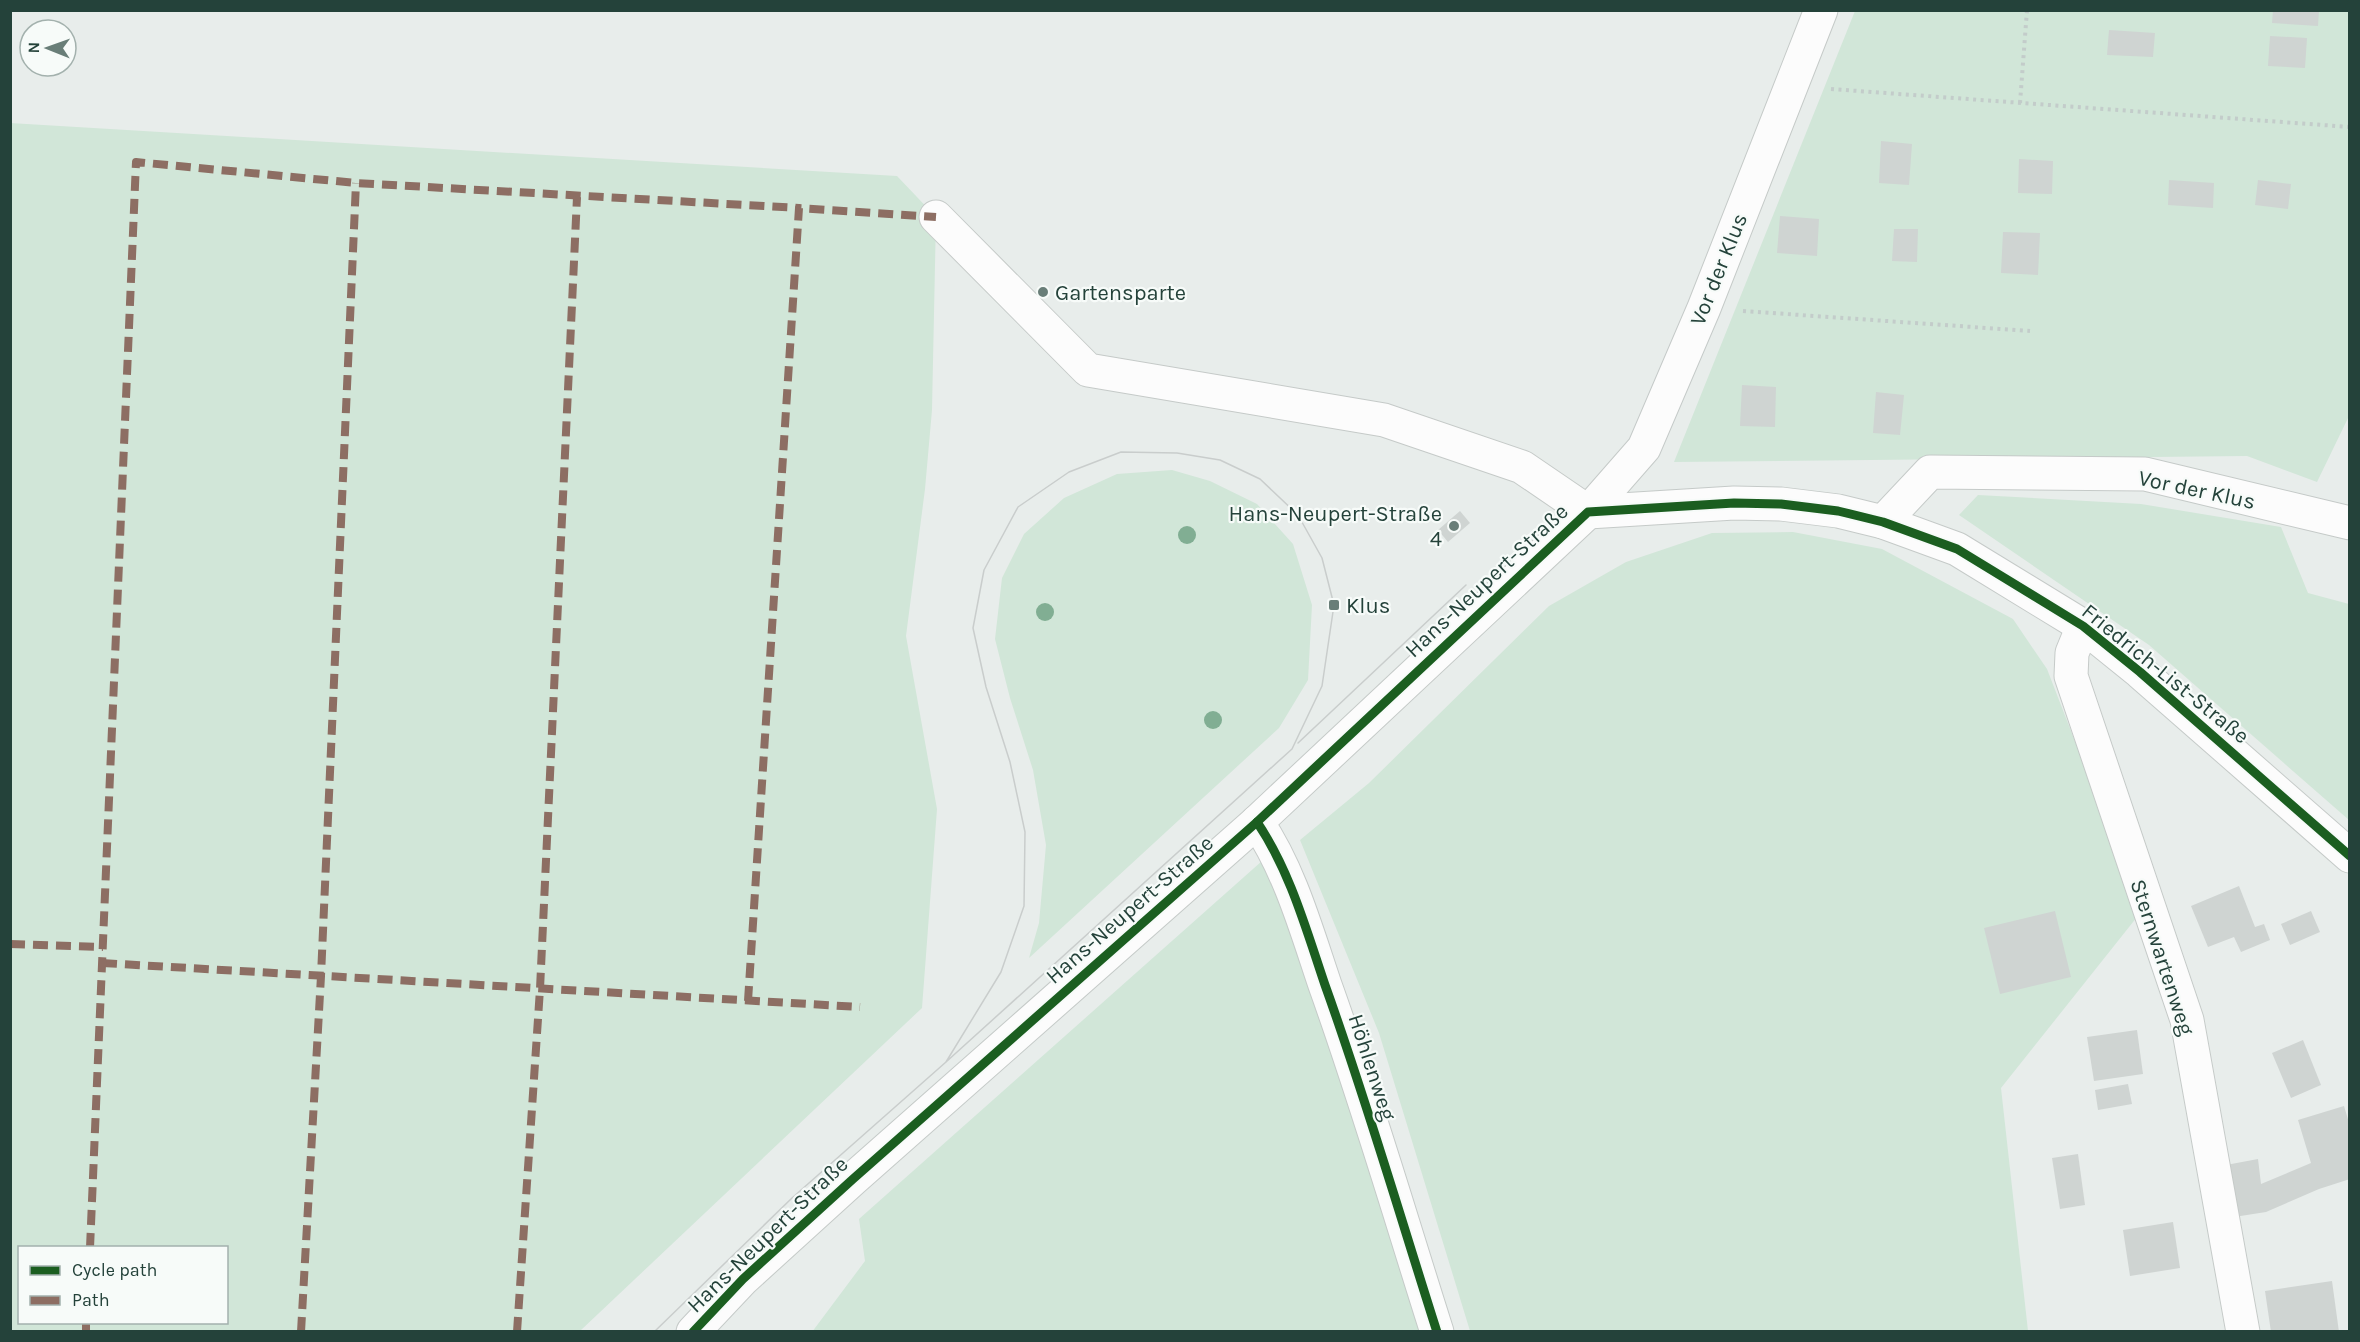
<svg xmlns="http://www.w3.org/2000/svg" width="2360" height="1342" font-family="Karla,sans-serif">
<rect width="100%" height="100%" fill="#e8edeb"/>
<g fill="#d1e6d8" fill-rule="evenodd">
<path d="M1855,11H2349V416L2317,482L2247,456L1674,462Z"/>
<path d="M10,123L897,176L936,217L932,410L925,489L906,636L937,809L922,1008L580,1331H11ZM20,1248H226V1322H20Z"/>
<path d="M1172,470L1210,481L1257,504L1293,544L1312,605L1308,680L1279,728L1029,958L1039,923L1046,845L1033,770L1010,698L995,639L1002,578L1024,534L1064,498L1117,474Z"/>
<path d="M1978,495L2141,504L2281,527L2308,593L2349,604V820L2149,645L1959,515Z"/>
<path d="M1793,532L1882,549L2013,619L2047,669L2141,912L2001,1088L2028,1331H1470L1379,1033L1300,840L1369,783L1549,606L1626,562L1712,533Z"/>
<path d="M1262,861L1316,986L1420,1331L812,1332L865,1261L859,1219Z"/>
</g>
<g fill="#cfd4d2">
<path d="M2273,10H2319L2318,26L2272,23Z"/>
<path d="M2109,30L2155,33L2153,57L2107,55Z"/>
<path d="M2270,36L2307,38L2305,68L2268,66Z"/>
<path d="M1881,141L1912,144L1909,185L1879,183Z"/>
<path d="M2019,159L2053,161L2052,194L2018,193Z"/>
<path d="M2169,180L2214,183L2213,208L2168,205Z"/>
<path d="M2258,180L2291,184L2288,209L2255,205Z"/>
<path d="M1780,216L1819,219L1817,256L1777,253Z"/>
<path d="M1894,229H1918L1917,262L1892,261Z"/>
<path d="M2003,232L2040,233L2038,275L2001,273Z"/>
<path d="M1742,385L1776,387L1775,427L1740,426Z"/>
<path d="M1876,392L1904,395L1900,435L1873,433Z"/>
<path d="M1460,511L1470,523L1448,542L1438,530Z"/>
<path d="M2239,886L2255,927L2264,924L2270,940L2241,952L2234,937L2208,947L2191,906Z"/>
<path d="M2055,911L2071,977L2000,994L1984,928Z"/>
<path d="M2311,911L2320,932L2290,945L2281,924Z"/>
<path d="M2137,1030L2143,1074L2094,1081L2087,1037Z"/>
<path d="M2303,1040L2321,1085L2291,1098L2272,1053Z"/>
<path d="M2128,1084L2132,1104L2098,1110L2095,1090Z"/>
<path d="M2344,1106L2350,1126V1179L2319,1189L2266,1212L2234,1217L2226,1165L2258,1159L2261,1184L2311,1163L2298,1120Z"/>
<path d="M2078,1154L2085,1205L2060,1209L2052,1158Z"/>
<path d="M2173,1222L2180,1268L2130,1276L2123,1230Z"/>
<path d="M2332,1281L2339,1332H2271L2265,1291Z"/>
</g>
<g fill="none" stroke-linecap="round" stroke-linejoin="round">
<defs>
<g id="minor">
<path d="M936,217L1088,370L1384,420L1522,467L1588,512"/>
<path d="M1588,512L1734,503L1781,504L1838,511L1883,522L1957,549L2083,626L2140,672L2350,856"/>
<path d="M1883,522L1930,472L2145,474L2350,523"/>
<path d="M2083,626L2072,653L2071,676L2187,1020L2243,1332"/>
<path d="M1257,822C1290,871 1306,929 1325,985C1366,1099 1400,1216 1437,1332"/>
<path d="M693,1332L743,1279L853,1179L1257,822L1588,512L1644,448L1704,308L1821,10"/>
</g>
</defs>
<use href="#minor" stroke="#c5cac8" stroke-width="35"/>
<g stroke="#c3ccca" stroke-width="4" stroke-dasharray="3 4.5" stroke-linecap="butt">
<path d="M1831,89L2350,127"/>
<path d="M2020,103L2027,10"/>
<path d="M1743,311L2030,331"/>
</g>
<use href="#minor" stroke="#fcfcfc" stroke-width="33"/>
<g stroke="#c9cdcc" stroke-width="1.5">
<path d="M1298,743L1466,585"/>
<path d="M654,1332L792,1198L946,1062L1292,749L1322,686L1334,605L1322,558L1298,515L1260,479L1220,460L1177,453L1121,452L1069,472L1018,507L984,570L973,628L986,687L1010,762L1025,832L1024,906L1001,972L946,1062"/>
</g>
<g stroke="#8d6e63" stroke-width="8" stroke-dasharray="15 8" stroke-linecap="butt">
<path d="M10,944L103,947"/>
<path d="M102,963L860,1007"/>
<path d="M748,1001L799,208L936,217"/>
<path d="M90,1248L136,162L356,183L799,208"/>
<path d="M86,1332V1322"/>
<path d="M301,1332L321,976L356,183"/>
<path d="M517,1332L540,989L577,197"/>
</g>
<defs>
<g id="cycleway">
<path d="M1257,822C1290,871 1306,929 1325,985C1366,1099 1400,1216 1437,1332"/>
<path d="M693,1332L743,1279L853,1179L1257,822L1588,512L1734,503L1781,504L1838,511L1883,522L1957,549L2083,626L2140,672L2350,856"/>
</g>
</defs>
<use href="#cycleway" stroke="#f7fbf9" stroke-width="13"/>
<use href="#cycleway" stroke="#1b5e20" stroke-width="9"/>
</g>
<g fill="#81ae93">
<circle cx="1187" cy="535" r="9"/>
<circle cx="1045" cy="612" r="9"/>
<circle cx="1213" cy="720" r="9"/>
</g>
<g fill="#697e78" stroke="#f7fbf9" stroke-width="2">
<circle cx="1043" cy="292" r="6"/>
<circle cx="1454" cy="526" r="6"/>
<rect x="1328" y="599" width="12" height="12" rx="3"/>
</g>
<g text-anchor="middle" stroke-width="4.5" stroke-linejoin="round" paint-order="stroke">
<g font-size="22" fill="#24423a" stroke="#f7fbf9">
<text transform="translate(1718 269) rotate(-68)" y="8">Vor der Klus</text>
<text transform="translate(2197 489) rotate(12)" y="8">Vor der Klus</text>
<text transform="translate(1486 580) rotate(-43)" y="8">Hans-Neupert-Straße</text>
<text transform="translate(2166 673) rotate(39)" y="8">Friedrich-List-Straße</text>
<text transform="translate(1129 909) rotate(-41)" y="8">Hans-Neupert-Straße</text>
<text transform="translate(2163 957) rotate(72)" y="8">Sternwartenweg</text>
<text transform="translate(1373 1067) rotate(72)" y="8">Höhlenweg</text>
<text transform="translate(767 1234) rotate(-44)" y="8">Hans-Neupert-Straße</text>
</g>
<g font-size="22" fill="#24423a" stroke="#f7fbf9" text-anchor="start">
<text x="1055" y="300">Gartensparte</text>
<text x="1442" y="521" text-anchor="end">Hans-Neupert-Straße<tspan x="1442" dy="25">4</tspan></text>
<text x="1346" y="613">Klus</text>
</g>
</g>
<rect width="2360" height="1342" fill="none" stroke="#24423a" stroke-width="24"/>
<rect x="18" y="1246" width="210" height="78" fill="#f7fbf9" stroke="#a3b1ad" stroke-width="1.5"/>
<rect x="30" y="1266" width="30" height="9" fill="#1b5e20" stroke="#a3b1ad" stroke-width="1.5"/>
<text x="72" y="1276" font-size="18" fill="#24423a">Cycle path</text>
<rect x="30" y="1296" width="30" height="9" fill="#8d6e63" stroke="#a3b1ad" stroke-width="1.5"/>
<text x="72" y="1306" font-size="18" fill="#24423a">Path</text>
<g transform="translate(48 48) rotate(271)"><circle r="28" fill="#f7fbf9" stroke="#a3b1ad" stroke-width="1.5"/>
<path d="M0-4.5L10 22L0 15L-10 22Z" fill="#697e78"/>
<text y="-9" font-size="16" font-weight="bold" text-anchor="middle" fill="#24423a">N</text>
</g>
</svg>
